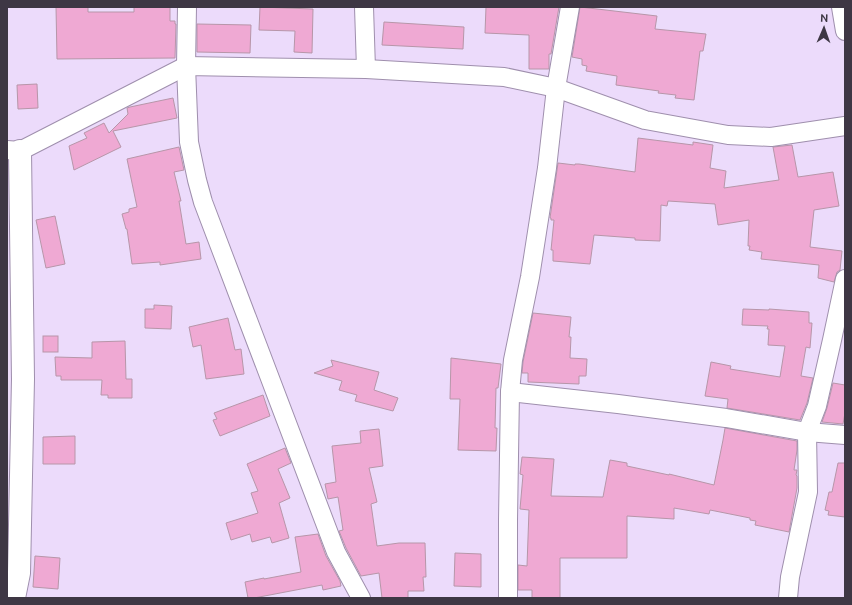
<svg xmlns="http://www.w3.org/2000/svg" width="852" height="605" font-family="Ubuntu,sans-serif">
<rect width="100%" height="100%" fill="#ecdbfb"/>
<g fill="#efa9d3" stroke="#b796a9">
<path d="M56,7H88V12H134V7H170V21H175V24H176L175,58L57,59Z"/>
<path d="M260,7L313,9L312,53L294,52L295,31L259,30Z"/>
<path d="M486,7H559L551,54H549V69H529V35L485,33Z"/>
<path d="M580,7L657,16L655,29L706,34L703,51H700L694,100L675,98L676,95L658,93L659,91L616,85L617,76L586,71L587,66L582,65V59L572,57Z"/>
<path d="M384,22L464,27L463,49L382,45Z"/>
<path d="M197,24L251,25L250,53L197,52Z"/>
<path d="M37,84L38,108L18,109L17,85Z"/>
<path d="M173,98L177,118L113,131L121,147L74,170L69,146L87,138L84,133L104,123L109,133L128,114L127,108L130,107Z"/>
<path d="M638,138L693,145V142L713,145L710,168L726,171L724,188L779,180L773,147L792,145L798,177L833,172L839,206L814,210L810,247L842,251L840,270L837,272L834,282L818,278L819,265L761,259L762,252L749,250L750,246H748L749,220L718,225L715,204L668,201L667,206L661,205L660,241L635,240V238L594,235L590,264L553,261V250H551L554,220H551V218H550L558,163L575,165V164H579L635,172Z"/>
<path d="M179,147L184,170L174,172L181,201H179L186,244L199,242L201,259L160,265V262L132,264L127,229H126L122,214L129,212V209L137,207L127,159Z"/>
<path d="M55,216L65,264L46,268L36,220Z"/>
<path d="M154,305L172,306L171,329L145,328V309H154Z"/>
<path d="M743,309L769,310V309L809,312V323H812L810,348L806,347L801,376L813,378L807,403L800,420L727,408L728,399L705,396L711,362L731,366L730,369L780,377L785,346L768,345L769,329H767L768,326L742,325Z"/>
<path d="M533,313L571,317L569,337H571L570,358L587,359L586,376H579V384L528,382V373H522L523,362Z"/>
<path d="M228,318L235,350L241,349L244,374L206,379L201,345L193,347L189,327Z"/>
<rect x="43" y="336" width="15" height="16"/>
<path d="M125,341L126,379H132V398H108V395H101L102,380H61V376H56L55,357L92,358V342Z"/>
<path d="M451,358L501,364L498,388H496L495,428H497L496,451L458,450L460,399H450Z"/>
<path d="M331,360L379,372L374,390L398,398L393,411L355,401L357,395L339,390L342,381L314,373L333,366Z"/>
<path d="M833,383L845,385V413L843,424L822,422L827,408Z"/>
<path d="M263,395L270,416L220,436L213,420L217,419L214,413L241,403Z"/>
<path d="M725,428L797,441V450L794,470H797L796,475L797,476V488L789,532L755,525L756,521L750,520V518L710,510L709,514L674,508V519L627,516V558H560V598H532V590H518V565L527,566L529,510L520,509L523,475L520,474L522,457L554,459L551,496L603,497L610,460L627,463V466L669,475V474L714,485L723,440Z"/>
<path d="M379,429L383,466L369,468L377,502L371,504L377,546L399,543H425L426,577H423L424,591H408V598H382L379,573L361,576L346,548L339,531L343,530L338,497L328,499L325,484L336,482L332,446L361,443L360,431Z"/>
<path d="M75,436V464H43V437Z"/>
<path d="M285,448L291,463L278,469L290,498L279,503L289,538L272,543L270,537L252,542L250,534L231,540L226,523L258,513L251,493L258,491L247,464Z"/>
<path d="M838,463H845V517L828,515L829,511L825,510L829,492H832Z"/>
<path d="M318,534L326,556L340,581L341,586L323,590L322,585L254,598H248L245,582L264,578V579L301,572L295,537Z"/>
<path d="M455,553L481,554V587L454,586Z"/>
<path d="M35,556L60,558L58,589L33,587Z"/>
</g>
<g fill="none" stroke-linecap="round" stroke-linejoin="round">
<defs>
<g id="minor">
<path d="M187,7L186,66L189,142L197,180L203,202L336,552L361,598"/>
<path d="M364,7L366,69"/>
<path d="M841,7L845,31"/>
<path d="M7,150L20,151L186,66L366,69L504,77L556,88L645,120L728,135L771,137L845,126"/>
<path d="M510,392L618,404L726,418L807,432L845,435"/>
<path d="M508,598V520L510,392L513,360L530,277L547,168L556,88L570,7"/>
<path d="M788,598L790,577L808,492L807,432L817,406L832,340L845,279"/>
</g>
<path id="tertiary" d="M14,598L19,573L23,379L20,151"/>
</defs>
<use href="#minor" stroke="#9f8fad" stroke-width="20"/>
<use href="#tertiary" stroke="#9f8fad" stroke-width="24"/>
<use href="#minor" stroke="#fff" stroke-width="18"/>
<use href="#tertiary" stroke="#fff" stroke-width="22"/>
</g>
<rect width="852" height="605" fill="none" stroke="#3e3744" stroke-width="16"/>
<g transform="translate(824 28) rotate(2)" stroke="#ecdbfb" stroke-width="3" paint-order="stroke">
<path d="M0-3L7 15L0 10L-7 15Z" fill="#3e3744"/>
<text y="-6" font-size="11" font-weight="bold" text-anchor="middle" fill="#3e3744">N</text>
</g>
</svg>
